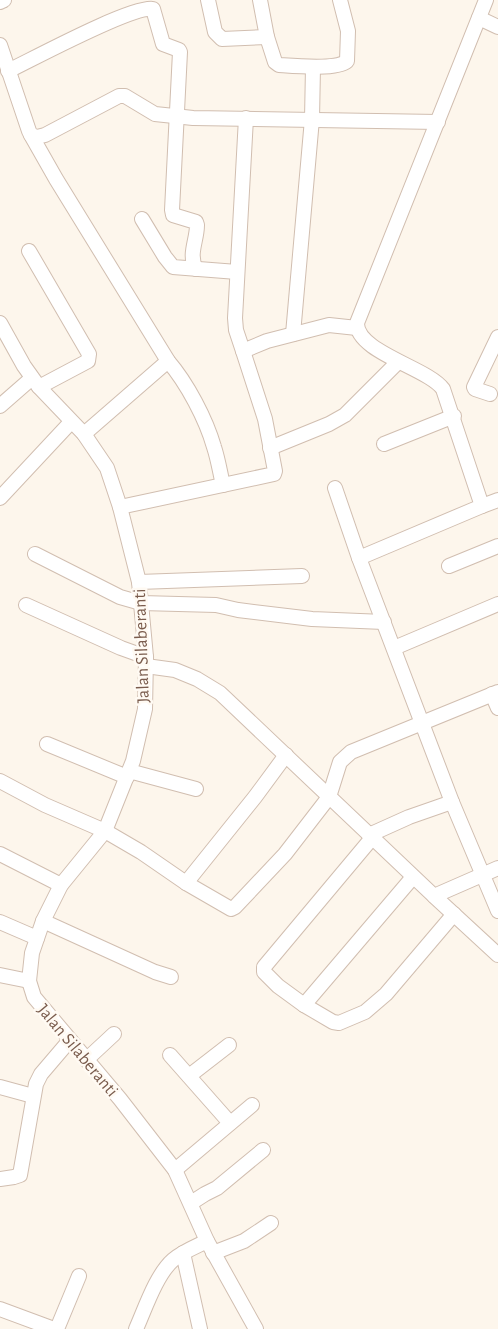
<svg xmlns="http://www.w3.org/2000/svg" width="498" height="1329" font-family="'Alegreya Sans',sans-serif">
<rect width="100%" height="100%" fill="#fdf6ec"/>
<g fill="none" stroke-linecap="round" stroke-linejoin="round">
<defs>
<g id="minor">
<path d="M208,0L215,32L222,39L267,37"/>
<path d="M260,0L267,37L275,62L279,65C294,66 337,70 347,61L348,31L340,0"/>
<path d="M486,0L357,323C356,352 428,368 443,389L482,506L359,558L452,802L498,911"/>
<path d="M0,2L4,0"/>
<path d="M479,18L498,27"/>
<path d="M0,45L29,131L31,135L37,137L45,135L119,96H125L155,114L193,118L438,122"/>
<path d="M8,71C33,59 133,5 153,9L163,44L179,50L180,52L172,210L173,215L196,222L197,225C197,241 188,254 196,269"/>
<path d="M31,135L56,179L168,361C187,383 206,419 214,447C218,459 220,472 223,485"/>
<path d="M142,219L165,257L173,267L237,272"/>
<path d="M29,251L89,354L88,361L39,387"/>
<path d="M0,323L24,366L39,387L84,434L107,468L120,507L139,582L146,657L145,709L133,761L105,831L61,885L43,921L32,953L29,981L34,997L120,1099L175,1170L207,1241L256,1329"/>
<path d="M293,334L312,119L313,67"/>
<path d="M243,351L267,341L329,325L357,328"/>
<path d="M490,394L475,389L474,387L498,337"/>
<path d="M0,406L32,378"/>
<path d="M84,434L168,361"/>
<path d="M384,444L454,416"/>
<path d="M270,448L329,424L345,415L398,362"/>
<path d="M335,488L359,558"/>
<path d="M0,498L71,422"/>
<path d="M482,506L498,500"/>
<path d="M120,507L274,474L275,471L265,419L243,351L236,330L235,318L246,118"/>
<path d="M35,554L120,597L141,603L216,605L238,610L312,619L384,622"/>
<path d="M449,566L498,546"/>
<path d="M139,582L302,576"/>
<path d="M26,605L121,648L146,657"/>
<path d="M394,648L498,604"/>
<path d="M146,666L175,670L197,679L220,693L434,896L498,868"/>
<path d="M492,694L498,708"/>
<path d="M47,744L127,777"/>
<path d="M129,771L196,789"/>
<path d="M0,781L45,805L105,831L141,852L186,883L231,909L235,907L285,854L329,797L340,762L351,752L498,692"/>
<path d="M369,835L409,817L452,802"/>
<path d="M0,854L61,885"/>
<path d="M413,877L304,1005L333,1022L339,1023L365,1012L386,994L454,914"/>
<path d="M186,883L255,797L286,755"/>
<path d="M434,896L498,955"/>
<path d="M43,921L155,972L171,977"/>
<path d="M0,922L37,938"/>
<path d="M0,975L29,981"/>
<path d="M304,1005L278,986L264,972V967L372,838"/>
<path d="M170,1055L230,1123"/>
<path d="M86,1060L114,1034"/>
<path d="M189,1076L229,1045"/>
<path d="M0,1087L33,1096"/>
<path d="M175,1170L252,1105"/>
<path d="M0,1179L14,1177L20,1175L36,1084L41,1074L70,1040"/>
<path d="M191,1203L205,1194L217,1188L263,1150"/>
<path d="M183,1253L200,1329"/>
<path d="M213,1253L244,1241L271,1223"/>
<path d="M0,1309L54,1329"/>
<path d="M57,1329L79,1276"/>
<path d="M136,1329C145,1309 156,1275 173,1260C182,1252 195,1247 207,1241"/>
</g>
</defs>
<use href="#minor" stroke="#d1beb0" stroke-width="16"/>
<use href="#minor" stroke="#fff" stroke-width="14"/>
</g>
<g text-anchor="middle" stroke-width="5" stroke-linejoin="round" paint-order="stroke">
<g font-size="18" fill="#7a5c4d" stroke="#fffaf3">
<text transform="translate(141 646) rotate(-92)" y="6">Jalan Silaberanti</text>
<text transform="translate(78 1050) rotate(50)" y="6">Jalan Silaberanti</text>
</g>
</g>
</svg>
